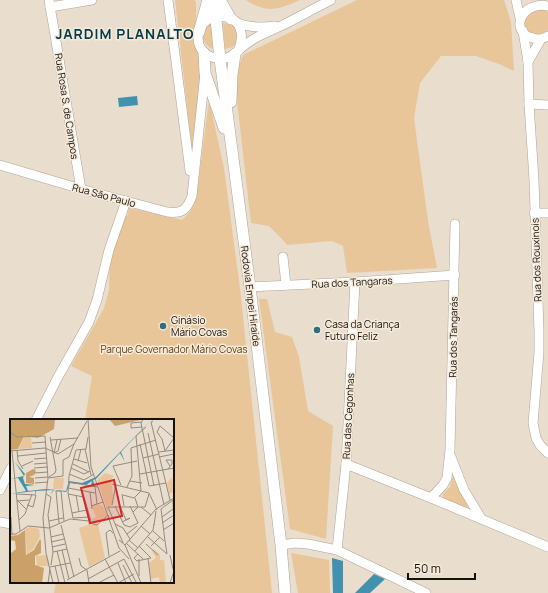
<svg xmlns="http://www.w3.org/2000/svg" width="548" height="593" font-family="Manrope,sans-serif">
<rect width="100%" height="100%" fill="#e9ddcd"/>
<g fill="#e8c699">
<path d="M175,0H194L196,2V27L193,38L196,48L199,54L201,72L192,150Z"/>
<path d="M246,0H300C292,4 278,9 270,9C262,9 252,4 246,0Z"/>
<path d="M357,0H504L511,22L514,71L499,64L476,56H441L420,83L414,118L428,221L437,268L347,273L343,246L332,241L287,245L281,238L269,226L251,223L237,101L236,74L243,55Z"/>
<path d="M544,9L548,12V30C539,38 523,34 524,21C525,18 527,15 528,12Z"/>
<path d="M211,22L213,49C206,46 199,38 204,30C206,27 209,24 211,22Z"/>
<path d="M223,23L233,25L238,33L236,44L233,47L225,49Z"/>
<path d="M209,100L224,168L240,288L272,593H54L56,582H173V420H85L92,376L71,366L99,317L104,308L109,290L110,259L125,217L128,215L129,208L182,220C189,214 193,208 196,199Z"/>
<path d="M259,299H267L275,332L292,337L299,357L308,411L333,426L326,539L290,529Z"/>
<path d="M453,475L456,476L468,504L467,507L458,506L443,498V494L450,487Z"/>
<path d="M291,553L329,560L330,593H298Z"/>
</g>
<g fill="#4291ae">
<path d="M137,96L138,105L119,107L118,98Z"/>
<path d="M332,558L343,561V593H333Z"/>
<path d="M374,574L385,579L370,593H355Z"/>
</g>
<g fill="none" stroke-linecap="round" stroke-linejoin="round">
<defs>
<g id="minor">
<path d="M49,0L81,189"/>
<path d="M168,0L190,171"/>
<path d="M516,0L520,18"/>
<path d="M548,6C522,0 508,32 533,38C538,40 543,39 548,36"/>
<path d="M50,7L92,0"/>
<path d="M236,22C249,28 261,28 275,26"/>
<path d="M523,31L528,62L529,104L534,180L539,331V352L533,423L536,438L540,445L548,453"/>
<path d="M238,51C244,38 243,20 226,17C194,11 188,54 216,58C221,59 226,59 231,56C235,54 237,51 240,49C253,37 268,32 283,25C299,17 315,8 331,0"/>
<path d="M528,62L541,39"/>
<path d="M529,104L548,105"/>
<path d="M0,165L81,189L167,212C182,214 187,210 192,196L205,73"/>
<path d="M534,213H548"/>
<path d="M283,257L286,285"/>
<path d="M250,287L355,282L455,275"/>
<path d="M36,420L58,377L89,322L97,300L109,250L126,201"/>
<path d="M451,457L464,490L481,518"/>
<path d="M346,464L431,498L548,547"/>
<path d="M0,490L11,468"/>
<path d="M431,498L443,485L447,478L450,450L455,224"/>
<path d="M0,522L11,524"/>
<path d="M281,545L295,543L308,544L337,550L426,593"/>
<path d="M337,550L346,464L355,282"/>
</g>
<g id="major">
<path d="M214,0L220,59L250,287L281,545L285,593"/>
<path d="M220,0L231,19"/>
<path d="M199,32L208,0"/>
<path d="M204,53L205,73L224,128"/>
<path d="M231,102L232,75L235,54"/>
</g>
</defs>
<use href="#minor" stroke="#afa395" stroke-width="10"/>
<use href="#major" stroke="#afa395" stroke-width="12"/>
<use href="#minor" stroke="#fff" stroke-width="9"/>
<use href="#major" stroke="#fff" stroke-width="11"/>
</g>
<g fill="#2f6d83" stroke="#f6eada" stroke-width="1.5">
<circle cx="163" cy="326" r="4"/>
<circle cx="317" cy="330" r="4"/>
</g>
<g text-anchor="middle" stroke-width="3" stroke-linejoin="round" paint-order="stroke">
<g font-size="10" fill="#15110b" stroke="#f6eada">
<text transform="translate(67 106) rotate(81)" y="4">Rua Rosa S. de Campos</text>
<text transform="translate(104 195) rotate(15)" y="4">Rua São Paulo</text>
<text transform="translate(536 260) rotate(-92)" y="4">Rua dos Rouxinois</text>
<text transform="translate(352 282) rotate(-3)" y="4">Rua dos Tangaras</text>
<text transform="translate(251 296) rotate(83)" y="4">Rodovia Empei Hiraide</text>
<text transform="translate(453 337) rotate(-89)" y="4">Rua dos Tangarás</text>
<text transform="translate(348 416) rotate(-87)" y="4">Rua das Cegonhas</text>
</g>
<g font-size="10" fill="#15110b" stroke="#f6eada" text-anchor="start">
<text x="171" y="324">Ginásio<tspan x="171" dy="12">Mário Covas</tspan></text>
<text x="325" y="328">Casa da Criança<tspan x="325" dy="12">Futuro Feliz</tspan></text>
</g>
<g font-size="10" fill="#593c0f" stroke="#f6eada">
<text x="174" y="353">Parque Governador Mário Covas</text>
</g>
<g font-size="14" font-weight="bold" letter-spacing="1" fill="#043b4c" stroke="#f6eada">
<text x="125" y="39">JARDIM PLANALTO</text>
</g>
</g>
<g transform="translate(10 419)">
<rect width="164" height="164" fill="#e9ddcd"/>
<path d="M21,17L22,29L9,30L14,18ZM95,54L104,57L101,60L103,76L102,86L98,87V94L87,61ZM162,58L164,73L159,75L157,64ZM54,59L53,70H43L44,59ZM88,85L93,87L97,96L86,105L81,100L86,98L82,87ZM80,101V105H88L95,139L79,148L69,109L78,106ZM20,108L29,110L30,117L24,129L17,135L15,110ZM144,130L150,136V141H154L156,164H150L149,158L141,160L139,144L146,139L142,132ZM37,136L40,147H27L26,137Z" fill="#e8c699"/>
<path d="M0,0H45L44,10L28,19L14,17L8,30L0,31ZM99,0L129,1H130L105,7ZM23,50L26,51L24,56L19,58L24,59V65L16,64V54ZM15,111L16,136L24,131L30,120L31,122V134L25,137V146L34,149L32,164H0V135L6,130L5,122L0,121V117L8,116Z" fill="#cba169"/>
<path d="M142,0L111,33L115,43L110,34L86,60L83,61L85,68L81,67L82,62L76,66L60,64L59,68L56,73L44,71L40,76L43,71L26,72V76L25,72L0,75L16,72L8,59L0,60L14,57L5,43L15,55L13,59L15,65L25,66L16,67L18,72L36,70L56,72L59,62L72,64L86,58Z" fill="#4291ae"/>
<path fill="none" stroke="#948b7f" stroke-width="1" d="M78,0L81,48L109,129L119,140M133,0L131,4L144,67M143,2L141,3L160,81M131,3L121,4V9L132,8M164,3V22M150,7L164,19L155,32L152,20L147,13ZM0,13L7,18L35,17L38,59L33,99L36,134L43,164M138,14L154,86M41,21L68,19M22,24L36,23M130,25L139,67L156,64M75,30L81,56M76,30L66,31L59,57L58,74L63,99L79,98M76,30L78,18M7,31L8,42L13,50M0,32L35,29L48,35L64,25L77,2M2,32L10,112M149,33L164,31M44,34L48,32L51,20M44,34L47,21M8,37L36,34M149,38L164,35M133,39L149,35M24,40L37,39M64,40L77,44M53,41L59,38L64,25M68,42L71,30M24,45L37,44M63,45L79,53M12,47L23,42M24,49L38,48M61,49L74,55L80,52M158,50L162,45V41H156L160,47M24,54L38,53M59,55L74,61L84,55M130,55L164,49M39,58L45,54L46,51L40,18M25,59L38,58M38,59L53,57V41M120,62L132,64M58,63L88,68M25,64L38,63M102,65L139,74L147,91M111,66L103,47L127,42M85,68L87,85M117,68L122,57L121,29L146,21M58,69L85,74M80,73L82,90M6,75L26,76L23,88L17,86M36,75L41,78L38,96L43,133L41,146M58,75L74,78L81,102M112,75L114,87M66,76L69,93M113,76L124,79L131,72L126,17L136,8M7,81L16,90M7,82L19,81M163,82L164,109M102,86L106,65M81,87L93,83M105,87L114,106L120,108L128,104M110,87L116,101M120,87L128,104M98,88L113,124M98,88H135M131,88L141,96M135,88L139,75M123,93L128,88L125,79M62,94L77,91M1,98L2,116M152,98L163,90M9,101L15,95L22,75M39,102L53,99M112,103L120,99L116,101M49,104L46,72H51L54,102M80,104L87,106L98,96L99,99M152,104L164,96M105,105L113,109L120,120M51,106L64,158M144,106L146,92M131,107L140,115M153,111L164,104M143,112L154,122M0,115H6L18,107L39,109L60,100L79,102M117,115L127,107M41,118L53,115M138,118L157,135M109,121L115,126L131,164M119,121L128,129M155,122L151,90L163,81M155,122L157,135M41,123L54,120M116,124L133,140M136,125L148,136M115,126L146,90L164,79M141,127L150,118M42,128L55,125M52,131L59,160M47,132L55,164M125,132L143,111L144,105M43,133L57,130M128,135L124,139L127,142L141,139L129,127M160,136L163,150M99,137L96,114L100,111L103,114M69,139L71,147L77,151L79,164M138,139L141,164M95,140L108,164M129,140V157M108,144L116,164M113,146L122,164M45,147L49,164M40,148L60,144M78,160L114,140L126,163L125,164M57,161L110,132M38,164L40,150M88,164L104,156M108,164L124,155M160,164L164,152"/>
<path fill="#d62828" fill-opacity="0.15" stroke="#d62828" stroke-width="2" d="M104,61L112,97L80,104L71,69Z"/>
<rect width="164" height="164" fill="none" stroke="#15110b" stroke-width="2"/>
</g>
<path d="M408 573v6h67v-6" fill="none" stroke="#15110b" stroke-width="2"/>
<text x="414" y="573" font-size="12" fill="#15110b" stroke="#f6eada" stroke-width="3" paint-order="stroke">50 m</text>
</svg>
